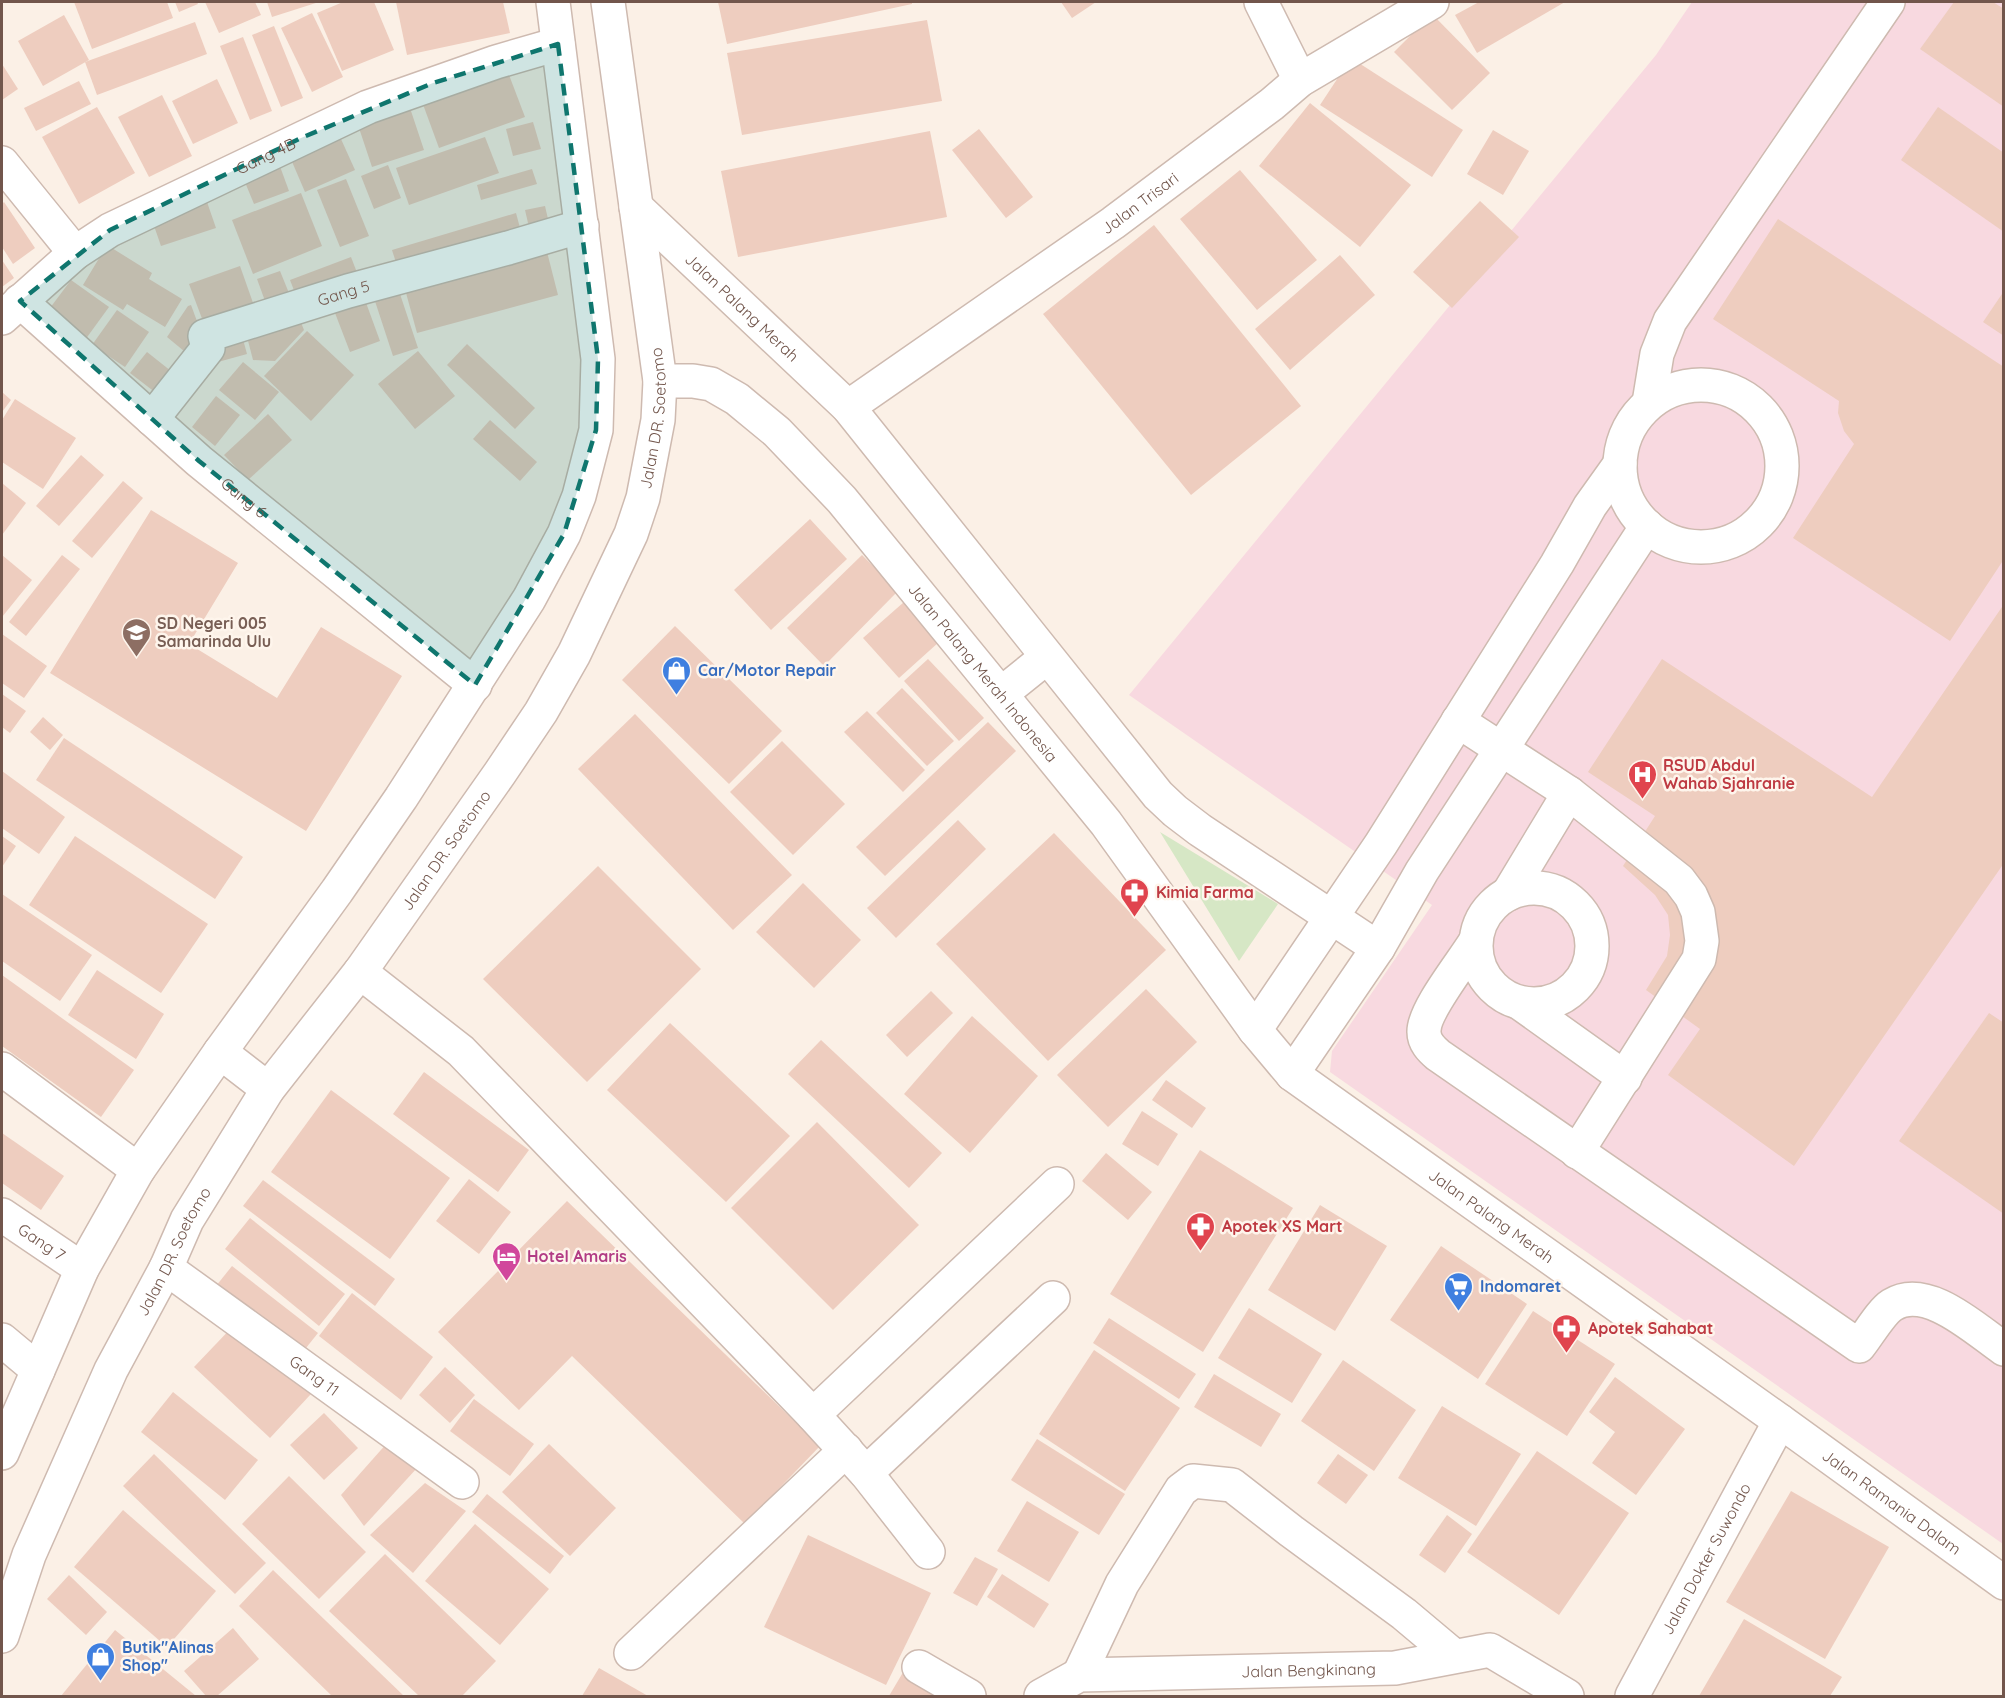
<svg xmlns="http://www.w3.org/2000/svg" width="2005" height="1698" font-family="Quicksand,sans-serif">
<rect width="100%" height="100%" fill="#fbf0e6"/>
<path fill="#f8d9e0" d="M1692,2H2003V1544L1330,1072L1332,1051L1432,905L1129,695L1656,55Z"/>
<path fill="#d6e7c5" d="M1160,832L1278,904L1239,961Z"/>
<g fill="#eecdbf">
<path d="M74,2H167L173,18L92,49Z"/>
<path d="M175,2H197L198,4L179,12Z"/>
<path d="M205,2H255L261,15L219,33Z"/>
<path d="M267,2H319L272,17Z"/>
<path d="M343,2H374L394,50L342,71L317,13Z"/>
<path d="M396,2H503L510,33L407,55Z"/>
<path d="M718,2H912V4L727,44Z"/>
<path d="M1061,2H1096L1072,18Z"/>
<path d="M1479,2H1565L1477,53L1455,15Z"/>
<path d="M1954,2H1993L2004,9V107L1920,49Z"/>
<path d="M312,13L343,77L312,92L281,28Z"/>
<path d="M1432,14L1490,73L1452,110L1394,52Z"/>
<path d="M64,15L89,60L43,86L18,41Z"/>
<path d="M927,20L942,101L742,135L727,53Z"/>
<path d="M195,22L207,54L97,95L85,62Z"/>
<path d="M274,26L303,98L281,107L252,35Z"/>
<path d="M243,37L272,111L250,120L220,46Z"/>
<path d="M1351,58L1463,130L1432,177L1320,105Z"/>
<path d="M2,64L18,89L2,100Z"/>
<path d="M506,67L525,117L439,148L421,99Z"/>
<path d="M217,79L238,123L193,144L172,101Z"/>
<path d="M79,81L91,104L36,131L24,108Z"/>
<path d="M162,95L192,156L149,177L118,117Z"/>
<path d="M408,102L424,150L372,167L356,119Z"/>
<path d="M1310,103L1411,185L1360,247L1259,166Z"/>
<path d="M97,107L135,173L79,204L42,137Z"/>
<path d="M1938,107L2004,153V232L1901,160Z"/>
<path d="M533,122L541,149L513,156L506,129Z"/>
<path d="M336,128L355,170L305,192L287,150Z"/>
<path d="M979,129L1033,197L1006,218L952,150Z"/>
<path d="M1493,130L1529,151L1503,195L1467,174Z"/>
<path d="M930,131L947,217L738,257L721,171Z"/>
<path d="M485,137L499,173L409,205L396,168Z"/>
<path d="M278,161L289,191L254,204L242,175Z"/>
<path d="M388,165L401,198L374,209L361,176Z"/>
<path d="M532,169L537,184L481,200L477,185Z"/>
<path d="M1240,170L1317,260L1257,310L1180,219Z"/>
<path d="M346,179L369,236L340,247L317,190Z"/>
<path d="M301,193L322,246L253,274L232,220Z"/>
<path d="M1480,201L1519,237L1452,308L1413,272Z"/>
<path d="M4,202L35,248L13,264L2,247V204Z"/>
<path d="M207,202L216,228L161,246L152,220Z"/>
<path d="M545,206L551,232L531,236L525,210Z"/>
<path d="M516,213L523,239L400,275L392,250Z"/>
<path d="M1778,219L2004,367V559L1950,641L1793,538L1854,444L1844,431L1838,413L1839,401L1713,319Z"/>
<path d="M1154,225L1301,406L1191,495L1043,314Z"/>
<path d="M545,244L558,295L417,333L403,282Z"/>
<path d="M107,245L152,273L149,279L182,299L165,327L127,304L123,310L83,285Z"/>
<path d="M1340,255L1375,295L1290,370L1255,329Z"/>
<path d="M351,257L361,283L300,306L290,280Z"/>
<path d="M2,260L14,278L2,287Z"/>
<path d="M240,266L257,314L207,332L189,284Z"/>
<path d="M280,271L293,303L269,312L257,279Z"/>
<path d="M71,280L109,307L85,340L47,312Z"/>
<path d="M396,282L418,348L393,356L371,289Z"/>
<path d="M361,289L380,341L350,352L330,300Z"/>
<path d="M2004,291V336L1983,322Z"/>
<path d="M191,305L204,340L190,356L167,337L188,306Z"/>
<path d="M117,310L149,332L125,367L92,345Z"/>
<path d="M298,315L304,330L275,361L253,360L246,333Z"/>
<path d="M307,331L354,375L311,421L264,376Z"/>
<path d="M241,332L247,354L218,362L212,340Z"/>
<path d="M467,344L535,408L515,429L447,365Z"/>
<path d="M418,351L455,396L415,429L378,384Z"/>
<path d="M147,352L176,375L160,396L130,373Z"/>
<path d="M243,362L279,392L255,420L219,390Z"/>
<path d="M2,392L11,400L2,412Z"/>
<path d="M216,396L240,415L215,446L192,427Z"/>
<path d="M15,399L76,438L43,489L2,462V420Z"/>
<path d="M268,414L292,440L248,480L224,455Z"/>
<path d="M490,420L537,462L520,481L473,439Z"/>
<path d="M81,455L104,475L59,526L36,506Z"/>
<path d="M123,481L143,498L92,558L72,541Z"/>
<path d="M2,483L26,503L2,535Z"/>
<path d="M151,510L238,563L189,644L277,698L321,627L402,676L306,831L50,673Z"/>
<path d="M810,519L847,559L771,630L734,590Z"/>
<path d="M2,555L32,580L2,617Z"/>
<path d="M62,555L80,569L26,636L9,622Z"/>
<path d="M862,555L898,591L824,666L787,628Z"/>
<path d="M904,602L939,642L899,678L863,638Z"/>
<path d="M2004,604V863L1794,1166L1668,1075L1700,1029L1646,990L1667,956L1670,935L1668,915L1655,895L1623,866L1655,816L1588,772L1662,659L1872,797Z"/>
<path d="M675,626L782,731L729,784L622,680Z"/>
<path d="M2,634L47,666L24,698L2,683Z"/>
<path d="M928,659L984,718L959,741L904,681Z"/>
<path d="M902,688L954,741L927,766L876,713Z"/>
<path d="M2,694L26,711L10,733L2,727Z"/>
<path d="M867,711L925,770L903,792L844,732Z"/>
<path d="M635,714L792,875L733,930L578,769Z"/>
<path d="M43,717L63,735L50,750L30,732Z"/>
<path d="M988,722L1016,751L885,876L856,847Z"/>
<path d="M64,738L243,857L215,899L36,780Z"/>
<path d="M782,741L845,804L793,855L730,792Z"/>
<path d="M2,771L65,817L39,854L2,828Z"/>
<path d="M958,820L986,849L896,938L867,908Z"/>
<path d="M1054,833L1166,950L1048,1061L936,944Z"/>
<path d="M2,836L16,846L2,867Z"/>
<path d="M75,836L208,924L161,993L29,905Z"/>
<path d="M598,866L701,969L587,1082L483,979Z"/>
<path d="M803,883L861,940L814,988L756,932Z"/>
<path d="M2,894L92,955L60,1001L2,961Z"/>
<path d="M97,970L164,1014L136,1059L68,1015Z"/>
<path d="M2,975L134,1070L101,1117L2,1046Z"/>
<path d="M1146,989L1197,1042L1108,1127L1057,1075Z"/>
<path d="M931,991L953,1013L907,1057L886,1035Z"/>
<path d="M1989,1013L2004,1023V1214L1899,1141Z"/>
<path d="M972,1016L1038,1076L970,1153L904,1094Z"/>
<path d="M670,1023L790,1136L726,1202L607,1090Z"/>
<path d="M821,1040L942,1153L909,1188L788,1074Z"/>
<path d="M424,1072L529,1150L498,1192L393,1114Z"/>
<path d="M1166,1080L1206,1108L1192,1128L1152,1100Z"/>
<path d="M331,1090L450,1178L390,1259L271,1172Z"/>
<path d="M1142,1111L1178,1134L1158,1166L1122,1144Z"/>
<path d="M817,1122L919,1225L833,1310L731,1208Z"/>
<path d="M2,1133L64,1176L41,1210L2,1183Z"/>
<path d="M1200,1150L1293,1208L1203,1352L1110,1294Z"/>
<path d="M1106,1153L1152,1192L1128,1220L1082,1181Z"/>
<path d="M469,1179L511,1212L479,1254L436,1221Z"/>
<path d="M263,1180L395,1279L375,1306L243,1206Z"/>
<path d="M567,1201L820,1446L745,1524L572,1356L519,1410L438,1332Z"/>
<path d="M1320,1205L1387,1246L1335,1331L1268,1290Z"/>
<path d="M250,1218L345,1294L319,1326L225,1249Z"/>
<path d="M1441,1246L1527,1304L1478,1379L1390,1320Z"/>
<path d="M232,1266L318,1333L298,1358L212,1291Z"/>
<path d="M352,1293L433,1357L401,1400L319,1336Z"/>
<path d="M1249,1308L1322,1354L1292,1403L1218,1358Z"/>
<path d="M1533,1311L1615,1364L1567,1436L1485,1384Z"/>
<path d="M1109,1318L1196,1374L1179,1399L1093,1343Z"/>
<path d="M236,1323L311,1394L270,1438L194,1367Z"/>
<path d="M1094,1350L1180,1408L1125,1491L1039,1434Z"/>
<path d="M1343,1360L1416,1410L1374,1471L1301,1421Z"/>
<path d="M445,1367L475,1395L450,1423L419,1395Z"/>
<path d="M1214,1374L1281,1414L1261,1447L1194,1407Z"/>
<path d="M1615,1377L1685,1429L1636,1495L1592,1463L1615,1432L1589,1412Z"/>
<path d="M173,1392L258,1460L225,1500L141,1432Z"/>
<path d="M474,1399L534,1444L510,1476L450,1431Z"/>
<path d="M1442,1406L1521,1454L1476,1526L1398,1478Z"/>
<path d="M324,1413L358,1448L324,1480L290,1445Z"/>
<path d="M1037,1439L1125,1494L1099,1535L1011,1480Z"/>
<path d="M388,1442L417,1468L364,1526L341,1495Z"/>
<path d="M549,1444L616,1508L570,1556L502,1492Z"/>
<path d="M1537,1451L1629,1513L1559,1615L1467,1552Z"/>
<path d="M154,1454L266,1563L235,1594L123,1486Z"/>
<path d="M1338,1454L1368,1475L1346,1504L1317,1483Z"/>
<path d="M289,1476L366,1552L319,1599L242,1524Z"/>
<path d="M425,1483L466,1511L413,1573L370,1535Z"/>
<path d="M1791,1491L1889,1547L1825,1659L1726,1602Z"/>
<path d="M487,1494L564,1556L550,1574L472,1512Z"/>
<path d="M1027,1501L1079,1532L1049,1582L997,1551Z"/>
<path d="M123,1510L216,1591L167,1647L74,1567Z"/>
<path d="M1447,1515L1472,1534L1445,1573L1419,1555Z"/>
<path d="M475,1524L549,1589L500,1645L425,1581Z"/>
<path d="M808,1535L931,1593L886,1685L764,1627Z"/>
<path d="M385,1554L496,1661L462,1696H419L329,1611Z"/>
<path d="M975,1557L998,1569L977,1606L953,1593Z"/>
<path d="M273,1570L404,1696H332L239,1606Z"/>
<path d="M1002,1574L1049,1604L1034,1628L987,1597Z"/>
<path d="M69,1575L107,1612L86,1635L47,1599Z"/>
<path d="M1744,1619L1842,1677L1830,1696H1699Z"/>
<path d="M233,1628L259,1659L217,1696H206L184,1671Z"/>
<path d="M115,1630L196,1696H61Z"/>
<path d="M599,1668L648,1696H582Z"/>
<path d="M905,1669L952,1696H889Z"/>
</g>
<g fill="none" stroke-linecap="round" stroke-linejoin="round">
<defs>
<g id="minor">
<path d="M1261,2L1300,80"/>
<path d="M2,163L75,253"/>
<path id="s1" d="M636,207L848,407L1158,795L1175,811L1200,830L1378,948"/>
<path id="s2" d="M20,301L199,461L475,685"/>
<path id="s3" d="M2,318L75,253L110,230L368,107L496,62L558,44"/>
<path id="s4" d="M660,381H693L711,384L737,399L777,432L842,500L1106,823L1255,1030"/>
<circle cx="1701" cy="466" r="81"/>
<path d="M1649,403L1657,354L1670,321L1888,2"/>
<path id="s5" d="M848,407L1113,223L1272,104L1300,80L1432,2"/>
<path id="s6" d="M152,419L208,348L205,336L348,291L508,248L582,226"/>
<path id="s7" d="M1620,464L1590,506L1557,564L1381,844L1255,1030L1292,1074L1780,1421L2004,1583"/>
<path d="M1001,694L1047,657"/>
<path d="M1458,721L1569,793L1679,880L1691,896L1698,912L1702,941L1699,959L1577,1152"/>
<circle cx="1534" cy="946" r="58"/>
<path d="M1508,894L1569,793"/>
<path d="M1475,942C1463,962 1423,1011 1424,1032C1424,1042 1431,1049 1438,1055L1859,1346C1868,1335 1881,1312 1892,1305C1927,1283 1976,1330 2004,1349"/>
<path d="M360,972L461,1051L813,1415L1057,1184"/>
<path d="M1520,1003L1625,1078"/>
<path d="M220,1052L268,1089"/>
<path d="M2,1069L138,1170"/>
<path d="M1292,1074L1378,948L1422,871L1647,526"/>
<path id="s8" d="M2,1215L82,1269"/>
<path id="s9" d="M166,1268L462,1482"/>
<path d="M2,1340L38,1370"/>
<path d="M813,1415L866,1473L928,1552"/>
<path d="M2,1453L82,1269L138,1170L220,1052L337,891L401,798L529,599L564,534L579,496L596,430L598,359L553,2"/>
<path d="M866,1473L1053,1298"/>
<path id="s10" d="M2,1636L29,1555L111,1370L166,1268L187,1220L268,1089L360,972L500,773L541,712L574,654L631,534L643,498L658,420L660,381L608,2"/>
<path d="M631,1653L846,1450"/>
<path d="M919,1667L969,1696"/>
<path d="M1079,1675L1122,1584L1181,1490L1193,1481L1232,1485L1291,1531L1404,1614L1454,1656"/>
<path id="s11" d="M1041,1696L1079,1675L1395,1668L1490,1650L1567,1696"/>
<path id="s12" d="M1632,1696L1780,1421"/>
</g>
</defs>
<use href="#minor" stroke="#cebab0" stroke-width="36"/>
<use href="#minor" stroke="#fff" stroke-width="33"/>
</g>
<path fill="#0f766e" fill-opacity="0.2" stroke="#0f766e" stroke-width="4.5" stroke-dasharray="12 8" stroke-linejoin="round" d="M558,44L598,359L596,430L564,534L475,685L199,461L20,301L110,230L301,138L433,83Z"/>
<defs>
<symbol id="school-pin" viewBox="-11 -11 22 30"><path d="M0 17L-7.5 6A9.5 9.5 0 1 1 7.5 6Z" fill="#8d6e63" stroke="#fef5ec"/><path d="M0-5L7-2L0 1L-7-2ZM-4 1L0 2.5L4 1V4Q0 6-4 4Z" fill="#fff"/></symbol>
<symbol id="shop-pin" viewBox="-11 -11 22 30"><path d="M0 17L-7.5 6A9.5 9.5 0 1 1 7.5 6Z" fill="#3f7fe0" stroke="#fef5ec"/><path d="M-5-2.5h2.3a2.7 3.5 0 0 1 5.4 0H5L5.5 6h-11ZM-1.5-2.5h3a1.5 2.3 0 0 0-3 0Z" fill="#fff"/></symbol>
<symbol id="hospital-pin" viewBox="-11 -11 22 30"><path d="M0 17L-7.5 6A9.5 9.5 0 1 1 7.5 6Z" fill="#e0444e" stroke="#fef5ec"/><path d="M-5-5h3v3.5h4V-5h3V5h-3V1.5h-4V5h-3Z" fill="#fff"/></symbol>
<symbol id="pharmacy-pin" viewBox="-11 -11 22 30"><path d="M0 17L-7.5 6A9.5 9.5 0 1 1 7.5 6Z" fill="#e0444e" stroke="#fef5ec"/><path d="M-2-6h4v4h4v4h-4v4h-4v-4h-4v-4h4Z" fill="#fff"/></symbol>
<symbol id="hotel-pin" viewBox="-11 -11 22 30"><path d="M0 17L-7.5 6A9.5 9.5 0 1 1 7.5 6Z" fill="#d1479c" stroke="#fef5ec"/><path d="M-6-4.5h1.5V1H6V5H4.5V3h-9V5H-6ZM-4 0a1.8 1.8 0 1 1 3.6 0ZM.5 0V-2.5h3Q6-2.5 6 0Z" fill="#fff"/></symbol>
<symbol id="supermarket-pin" viewBox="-11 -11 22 30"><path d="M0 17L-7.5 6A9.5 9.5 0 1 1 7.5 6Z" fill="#3f7fe0" stroke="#fef5ec"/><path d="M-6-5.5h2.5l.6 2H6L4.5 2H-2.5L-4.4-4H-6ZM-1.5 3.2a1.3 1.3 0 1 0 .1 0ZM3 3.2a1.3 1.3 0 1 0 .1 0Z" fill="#fff"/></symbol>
</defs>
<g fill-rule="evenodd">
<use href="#school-pin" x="120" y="616" width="33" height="45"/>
<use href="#shop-pin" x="660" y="654" width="33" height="45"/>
<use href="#hospital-pin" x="1626" y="758" width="33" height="45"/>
<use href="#pharmacy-pin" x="1118" y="876" width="33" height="45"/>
<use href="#pharmacy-pin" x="1184" y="1210" width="33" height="45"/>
<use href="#hotel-pin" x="490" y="1240" width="33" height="45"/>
<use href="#supermarket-pin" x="1442" y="1270" width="33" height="45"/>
<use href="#pharmacy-pin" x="1550" y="1312" width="33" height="45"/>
<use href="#shop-pin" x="84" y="1640" width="33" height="45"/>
</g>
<g text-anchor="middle" stroke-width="5" stroke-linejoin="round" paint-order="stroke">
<g font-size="16" fill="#72564c" stroke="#fef5ec">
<text dy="6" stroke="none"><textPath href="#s3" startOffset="312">Gang 4B</textPath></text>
<text dy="6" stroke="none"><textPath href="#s5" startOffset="356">Jalan Trisari</textPath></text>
<text dy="6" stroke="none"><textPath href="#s6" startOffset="248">Gang 5</textPath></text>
<text dy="6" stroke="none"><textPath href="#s1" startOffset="146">Jalan Palang Merah</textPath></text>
<text dy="6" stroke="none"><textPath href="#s10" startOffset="1394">Jalan DR. Soetomo</textPath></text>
<text dy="6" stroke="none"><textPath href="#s2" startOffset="298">Gang 6</textPath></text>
<text dy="6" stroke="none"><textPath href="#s4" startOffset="450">Jalan Palang Merah Indonesia</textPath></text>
<text dy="6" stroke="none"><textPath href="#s10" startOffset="908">Jalan DR. Soetomo</textPath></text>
<text dy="6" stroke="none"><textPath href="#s7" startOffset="976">Jalan Palang Merah</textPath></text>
<text dy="6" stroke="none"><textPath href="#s8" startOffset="48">Gang 7</textPath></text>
<text dy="6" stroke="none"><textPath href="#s10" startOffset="422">Jalan DR. Soetomo</textPath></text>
<text dy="6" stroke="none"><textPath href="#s9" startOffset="183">Gang 11</textPath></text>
<text dy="6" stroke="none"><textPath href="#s7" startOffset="1468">Jalan Ramania Dalam</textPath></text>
<text dy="6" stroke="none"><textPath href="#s12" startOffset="156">Jalan Dokter Suwondo</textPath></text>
<text dy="6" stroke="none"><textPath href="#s11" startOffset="273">Jalan Bengkinang</textPath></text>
</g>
<g font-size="16" font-weight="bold" fill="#785e54" stroke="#fef5ec" text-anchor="start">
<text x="157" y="629">SD Negeri 005<tspan x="157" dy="18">Samarinda Ulu</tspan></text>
</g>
<g font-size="16" font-weight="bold" fill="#366cbe" stroke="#fef5ec" text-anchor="start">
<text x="698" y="676">Car/Motor Repair</text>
<text x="1480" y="1292">Indomaret</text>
<text x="122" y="1653">Butik"Alinas<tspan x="122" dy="18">Shop"</tspan></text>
</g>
<g font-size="16" font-weight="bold" fill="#be3a42" stroke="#fef5ec" text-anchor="start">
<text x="1663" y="771">RSUD Abdul<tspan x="1663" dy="18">Wahab Sjahranie</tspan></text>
<text x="1156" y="898">Kimia Farma</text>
<text x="1222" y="1232">Apotek XS Mart</text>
<text x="1588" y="1334">Apotek Sahabat</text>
</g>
<g font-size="16" font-weight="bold" fill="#b23c85" stroke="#fef5ec" text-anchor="start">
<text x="527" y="1262">Hotel Amaris</text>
</g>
</g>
<rect width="2005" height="1698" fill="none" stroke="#72564c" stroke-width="6"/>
</svg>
